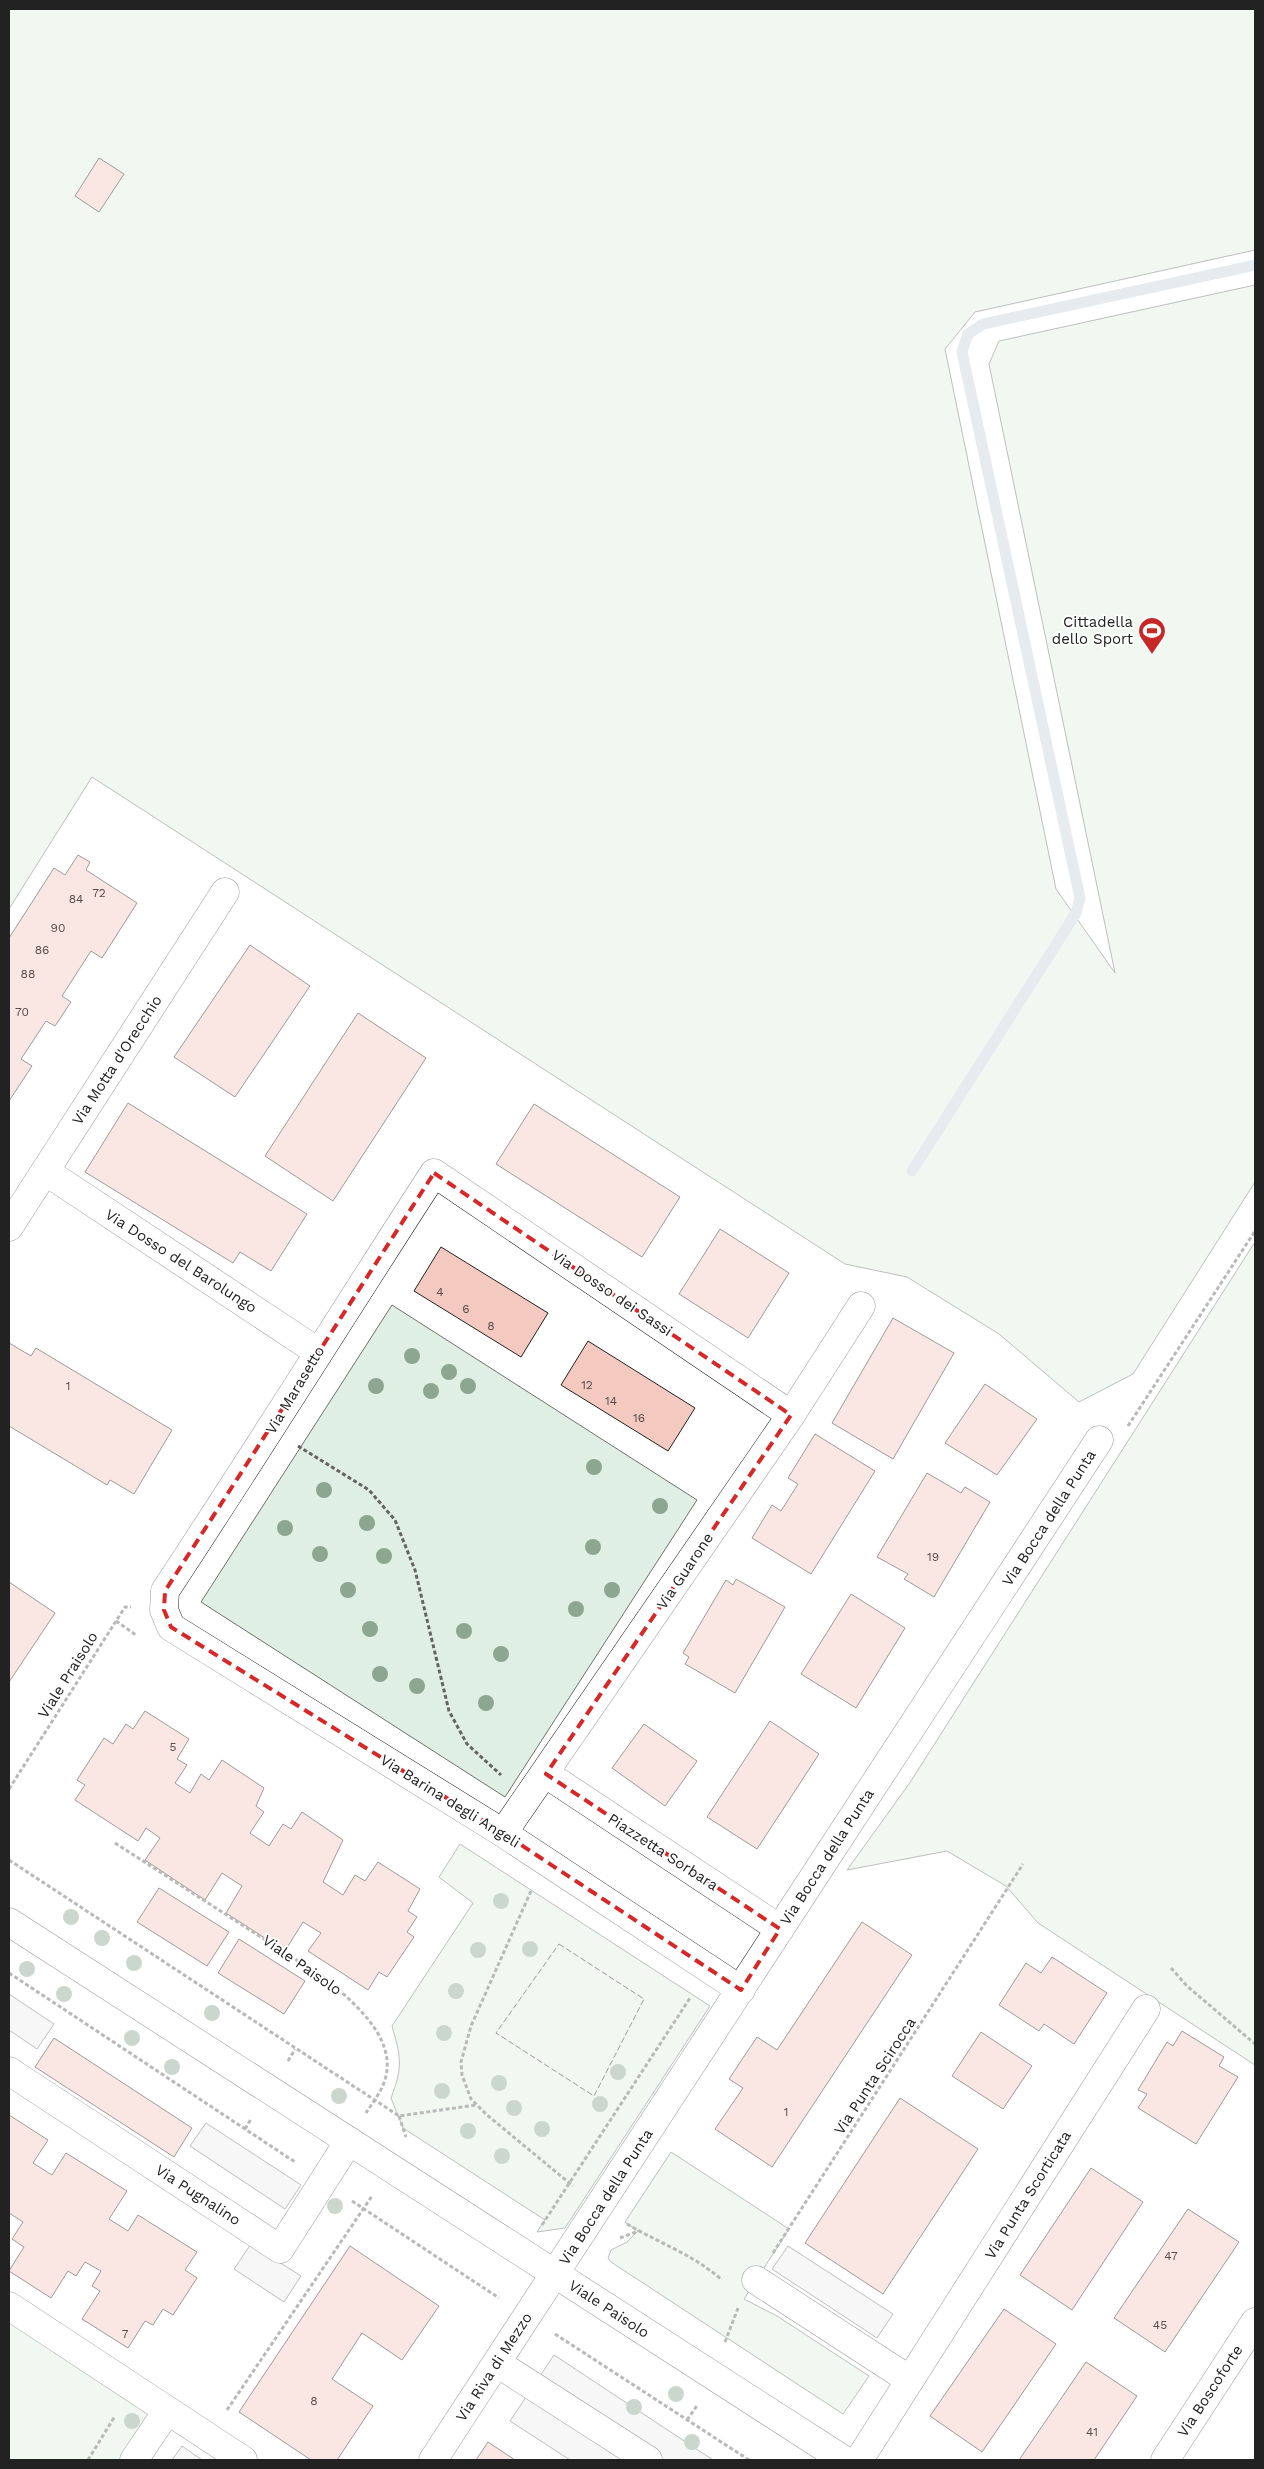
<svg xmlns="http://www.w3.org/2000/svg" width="1264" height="2469" font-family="'Work Sans',sans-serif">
<rect width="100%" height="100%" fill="#fff"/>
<g fill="#e0efe3" stroke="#6f6f6f">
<path d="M9,9H1255V250L975,312L945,349L1056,889L1115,973L989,364L999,341L1255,285V1182L1133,1374L1079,1402L999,1334L907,1277L845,1264L92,777L9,909Z"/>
<path d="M1255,1242V2065L1038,1923L1006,1886L947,1851L847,1870L909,1784Z"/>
<path d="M392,1305L697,1500L505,1797L201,1602Z"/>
<path d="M460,1844L710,2006L565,2228L537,2232L545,2220L403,2128L391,2098C403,2067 401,2057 392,2026L473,1903L439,1877Z"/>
<path d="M671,2152L789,2229L744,2299L777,2316L869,2376L843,2414L611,2262L608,2258L611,2250L627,2242L638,2231L625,2222Z"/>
<path d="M9,2311L157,2408L122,2460H9Z"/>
</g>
<g fill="#ededed" stroke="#6f6f6f">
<path d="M9,1994L54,2024L37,2049L9,2030Z"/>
<path d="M206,2123L301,2185L285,2209L190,2146Z"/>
<path d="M251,2244L301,2276L284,2302L234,2269Z"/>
<path d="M788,2246L893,2314L877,2338L772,2269Z"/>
<path d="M554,2355L713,2460H570L510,2421Z"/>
<path d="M182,2446L202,2460H172Z"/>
</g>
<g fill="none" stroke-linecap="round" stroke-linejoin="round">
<path stroke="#c7d3dd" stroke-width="11" d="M912,1171L1076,913L1080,898L962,352L968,334L983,324L1255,265"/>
</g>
<g fill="#f3c9c0" stroke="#222">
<path d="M99,158L124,174L99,212L75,196Z"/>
<path d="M78,855L90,862L86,870L137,903L102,958L91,951L62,996L71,1002L55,1026L46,1021L21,1059L32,1066L9,1101V938L54,868L65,875Z"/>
<path d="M250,945L310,986L235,1097L174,1057Z"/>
<path d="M358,1013L426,1058L333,1201L265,1156Z"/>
<path d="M128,1103L307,1214L271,1271L240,1252L233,1263L85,1172Z"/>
<path d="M534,1104L680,1197L642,1257L496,1164Z"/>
<path d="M720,1229L789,1273L748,1338L679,1294Z"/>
<path d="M441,1247L548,1313L521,1357L414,1291Z"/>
<path d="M893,1318L954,1353L893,1459L832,1423Z"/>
<path d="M588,1341L695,1408L668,1451L561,1385Z"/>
<path d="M9,1343L31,1356L36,1348L172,1430L134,1494L110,1480L107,1485L9,1426Z"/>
<path d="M985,1384L1037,1419L997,1475L945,1443Z"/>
<path d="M815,1434L875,1471L811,1574L752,1538L772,1505L781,1511L798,1484L788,1478Z"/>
<path d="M927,1473L961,1493L965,1487L990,1502L934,1597L904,1579L908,1574L877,1557Z"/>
<path d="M736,1579L785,1607L735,1693L685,1664L689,1657L683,1653L726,1580L733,1585Z"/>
<path d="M9,1582L55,1613L9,1682Z"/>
<path d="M851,1594L905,1628L856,1708L801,1674Z"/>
<path d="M145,1711L189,1739L177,1759L187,1765L175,1783L190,1793L201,1774L209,1780L222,1760L264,1788L256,1806L264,1812L250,1833L269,1846L283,1824L291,1829L302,1812L343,1840L323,1882L343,1895L355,1875L365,1881L378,1862L420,1889L408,1911L417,1917L407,1932L414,1937L387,1977L379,1972L368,1990L308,1951L321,1933L303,1922L285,1951L226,1913L242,1886L222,1873L205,1900L145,1860L160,1838L146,1828L138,1841L75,1800L85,1785L77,1780L104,1738L113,1744L126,1724L133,1729Z"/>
<path d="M770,1721L819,1754L757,1849L707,1817Z"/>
<path d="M644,1724L697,1761L665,1806L612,1768Z"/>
<path d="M159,1888L229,1932L207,1966L137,1922Z"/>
<path d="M862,1922L912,1955L772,2167L715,2129L743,2088L729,2079L757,2037L777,2050Z"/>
<path d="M239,1939L305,1981L284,2014L218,1973Z"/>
<path d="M1052,1957L1107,1993L1074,2044L1044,2024L1039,2031L999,2005L1026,1963L1041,1973Z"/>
<path d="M1182,2031L1224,2057L1219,2066L1238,2077L1196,2144L1138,2108L1147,2094L1138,2090L1167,2042L1173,2046Z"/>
<path d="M981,2032L1032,2066L1003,2109L952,2076Z"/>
<path d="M54,2038L192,2128L174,2157L35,2067Z"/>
<path d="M900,2098L978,2149L883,2294L805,2243Z"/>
<path d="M9,2115L48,2140L33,2163L52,2175L66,2153L127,2191L109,2219L128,2231L138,2215L197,2252L185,2270L197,2278L173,2315L163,2309L153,2325L145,2321L128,2348L82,2319L100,2291L92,2286L101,2271L85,2262L76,2276L68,2271L51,2298L9,2271L24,2247L12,2239L23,2222L9,2213Z"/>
<path d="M1091,2168L1143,2202L1072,2310L1020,2275Z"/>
<path d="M1188,2209L1239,2242L1165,2352L1114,2318Z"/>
<path d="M350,2246L439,2306L402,2360L362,2333L332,2379L373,2406L337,2460H311L239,2412Z"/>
<path d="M1004,2309L1056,2344L982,2452L930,2416Z"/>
<path d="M1086,2362L1137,2396L1094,2460H1019Z"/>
<path d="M488,2442L515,2460H476Z"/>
</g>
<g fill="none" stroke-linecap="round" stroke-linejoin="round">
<defs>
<g id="minor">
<path d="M45,1171L318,1352"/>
<path d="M9,1227L225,892"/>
<path d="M546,1774L780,1929"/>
<path d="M503,1833L791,1415L861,1306"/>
<path d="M9,1922L844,2460"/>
<path d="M741,1990L503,1833L171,1627L164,1610L165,1591C256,1453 344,1312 434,1173L791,1415"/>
<path d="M9,2071L280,2249L349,2141"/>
<path d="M756,2280L910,2380"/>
<path d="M9,2306L243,2460"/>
<path d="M497,2363L648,2460"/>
<path d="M134,2460L167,2411"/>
<path d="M433,2460L1099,1440"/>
<path d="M859,2460L1146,2009"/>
<path d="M1165,2460L1255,2322"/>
</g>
</defs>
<use href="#minor" stroke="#222" stroke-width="29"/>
<g stroke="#646464" stroke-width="3" stroke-dasharray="4 2.5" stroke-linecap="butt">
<path d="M1128,1426L1255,1231"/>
<path d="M298,1446L369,1490L395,1520L415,1570L449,1711L467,1744L501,1775"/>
<path d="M116,1621L136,1635"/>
<path d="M9,1789L125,1607H131"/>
<path d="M115,1843L326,1979C353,2002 395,2036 386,2076C383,2090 373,2102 366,2113"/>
<path d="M9,1860L399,2116L476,2105"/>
<path d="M531,1891L471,2026L461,2062L462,2075L471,2099L487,2115L573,2186"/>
<path d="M1171,1968L1187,1986L1255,2044"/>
<path d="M9,1973L295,2162"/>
<path d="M288,2061L295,2049"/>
<path d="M399,2116L406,2137"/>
<path d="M245,2129L251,2119"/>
<path d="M352,2201L499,2298"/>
<path d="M627,2224C659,2243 694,2255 722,2280"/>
<path d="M542,2225L690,1998"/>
<path d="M620,2238L638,2231"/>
<path d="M773,2253L1023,1864"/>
<path d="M555,2334L749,2460"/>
<path d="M725,2342L738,2308"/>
<path d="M227,2410L372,2196"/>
<path d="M687,2420L698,2404"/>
<path d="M88,2460L115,2416"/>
</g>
<use href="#minor" stroke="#fff" stroke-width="28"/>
<path stroke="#222" stroke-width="1" stroke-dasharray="6 2.5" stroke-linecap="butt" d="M559,1944L644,1999L594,2096L496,2033Z"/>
</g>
<g fill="#8da692">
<circle cx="412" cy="1356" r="8"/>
<circle cx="449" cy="1372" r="8"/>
<circle cx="376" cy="1386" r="8"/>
<circle cx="468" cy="1386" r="8"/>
<circle cx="431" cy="1391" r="8"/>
<circle cx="594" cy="1467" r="8"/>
<circle cx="324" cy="1490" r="8"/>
<circle cx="660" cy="1506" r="8"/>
<circle cx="367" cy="1523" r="8"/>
<circle cx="285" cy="1528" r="8"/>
<circle cx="593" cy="1547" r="8"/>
<circle cx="320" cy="1554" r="8"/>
<circle cx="384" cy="1556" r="8"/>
<circle cx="348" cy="1590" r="8"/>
<circle cx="612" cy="1590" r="8"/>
<circle cx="576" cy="1609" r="8"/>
<circle cx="370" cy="1629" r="8"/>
<circle cx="464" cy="1631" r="8"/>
<circle cx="501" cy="1654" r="8"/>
<circle cx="380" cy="1674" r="8"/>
<circle cx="417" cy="1686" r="8"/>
<circle cx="486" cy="1703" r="8"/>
<circle cx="501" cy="1901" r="8"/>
<circle cx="71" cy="1917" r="8"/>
<circle cx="102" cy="1938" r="8"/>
<circle cx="530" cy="1949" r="8"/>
<circle cx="478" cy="1950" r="8"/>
<circle cx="134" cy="1963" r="8"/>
<circle cx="27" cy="1969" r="8"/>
<circle cx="456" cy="1991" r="8"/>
<circle cx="64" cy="1994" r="8"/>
<circle cx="212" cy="2013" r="8"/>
<circle cx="444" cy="2033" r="8"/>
<circle cx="132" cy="2038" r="8"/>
<circle cx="172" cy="2067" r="8"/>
<circle cx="618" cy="2072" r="8"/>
<circle cx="499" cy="2083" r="8"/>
<circle cx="442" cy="2091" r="8"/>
<circle cx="339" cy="2096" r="8"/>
<circle cx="600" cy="2104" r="8"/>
<circle cx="514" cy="2108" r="8"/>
<circle cx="542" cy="2129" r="8"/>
<circle cx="468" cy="2131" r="8"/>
<circle cx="502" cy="2156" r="8"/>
<circle cx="335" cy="2206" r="8"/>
<circle cx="676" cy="2394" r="8"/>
<circle cx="634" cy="2407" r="8"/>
<circle cx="132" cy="2421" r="8"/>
<circle cx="692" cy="2442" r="8"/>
</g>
<path d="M0 0H1264V2469H0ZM434,1173L791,1415L546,1774L780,1929L741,1990L503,1833L171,1627L164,1610L165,1591Z" fill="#fff" fill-opacity=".55" fill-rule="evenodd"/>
<path fill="none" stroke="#d62828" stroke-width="4" stroke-dasharray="10 6" stroke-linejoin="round" d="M434,1173L791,1415L546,1774L780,1929L741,1990L503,1833L171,1627L164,1610L165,1591Z"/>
<defs>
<symbol id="stadium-pin" viewBox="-11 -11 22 30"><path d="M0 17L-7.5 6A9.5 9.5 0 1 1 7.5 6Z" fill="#c62828" stroke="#fff"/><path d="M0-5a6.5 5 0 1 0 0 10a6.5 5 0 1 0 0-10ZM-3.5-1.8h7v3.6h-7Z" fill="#fff"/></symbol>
</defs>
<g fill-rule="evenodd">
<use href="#stadium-pin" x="1136" y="615" width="32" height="43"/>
</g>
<g text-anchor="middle" stroke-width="4" stroke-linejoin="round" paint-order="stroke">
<g font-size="12" fill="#564c4a">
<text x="99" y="897">72</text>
<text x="76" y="903">84</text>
<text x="58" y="932">90</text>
<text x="42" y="954">86</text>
<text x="28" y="978">88</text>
<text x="22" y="1016">70</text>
<text x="440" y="1296">4</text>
<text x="466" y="1313">6</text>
<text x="491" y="1330">8</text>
<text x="587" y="1389">12</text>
<text x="68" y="1390">1</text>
<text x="611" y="1405">14</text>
<text x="639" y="1422">16</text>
<text x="933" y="1561">19</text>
<text x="173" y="1751">5</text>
<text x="786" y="2116">1</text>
<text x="1171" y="2260">47</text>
<text x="1160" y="2329">45</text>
<text x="125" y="2338">7</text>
<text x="314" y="2405">8</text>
<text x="1092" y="2436">41</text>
</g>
<g font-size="15" fill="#222" stroke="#fff" text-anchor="end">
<text x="1133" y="627">Cittadella<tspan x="1133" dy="17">dello Sport</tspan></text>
</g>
<g font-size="15" fill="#222" stroke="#fff">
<text transform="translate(117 1060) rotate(-57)" y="5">Via Motta d'Orecchio</text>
<text transform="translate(181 1261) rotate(33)" y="5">Via Dosso del Barolungo</text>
<text transform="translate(612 1293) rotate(34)" y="5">Via Dosso dei Sassi</text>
<text transform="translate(295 1390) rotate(-59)" y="5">Via Marasetto</text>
<text transform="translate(1049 1518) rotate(-57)" y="5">Via Bocca della Punta</text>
<text transform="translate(685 1571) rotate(-56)" y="5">Via Guarone</text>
<text transform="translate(68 1675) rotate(-58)" y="5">Viale Praisolo</text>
<text transform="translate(450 1801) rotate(32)" y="5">Via Barina degli Angeli</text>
<text transform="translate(663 1852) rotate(33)" y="5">Piazzetta Sorbara</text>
<text transform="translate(827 1857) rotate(-57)" y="5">Via Bocca della Punta</text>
<text transform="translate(302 1965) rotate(35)" y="5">Viale Paisolo</text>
<text transform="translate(875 2076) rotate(-57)" y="5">Via Punta Scirocca</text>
<text transform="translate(198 2195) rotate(33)" y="5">Via Pugnalino</text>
<text transform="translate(1028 2195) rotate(-58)" y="5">Via Punta Scorticata</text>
<text transform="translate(606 2197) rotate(-57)" y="5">Via Bocca della Punta</text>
<text transform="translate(609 2309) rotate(33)" y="5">Viale Paisolo</text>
<text transform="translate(494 2367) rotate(-57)" y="5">Via Riva di Mezzo</text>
<text transform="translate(1210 2391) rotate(-57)" y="5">Via Boscoforte</text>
</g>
</g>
<rect width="1264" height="2469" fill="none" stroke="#222222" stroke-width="20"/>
</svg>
